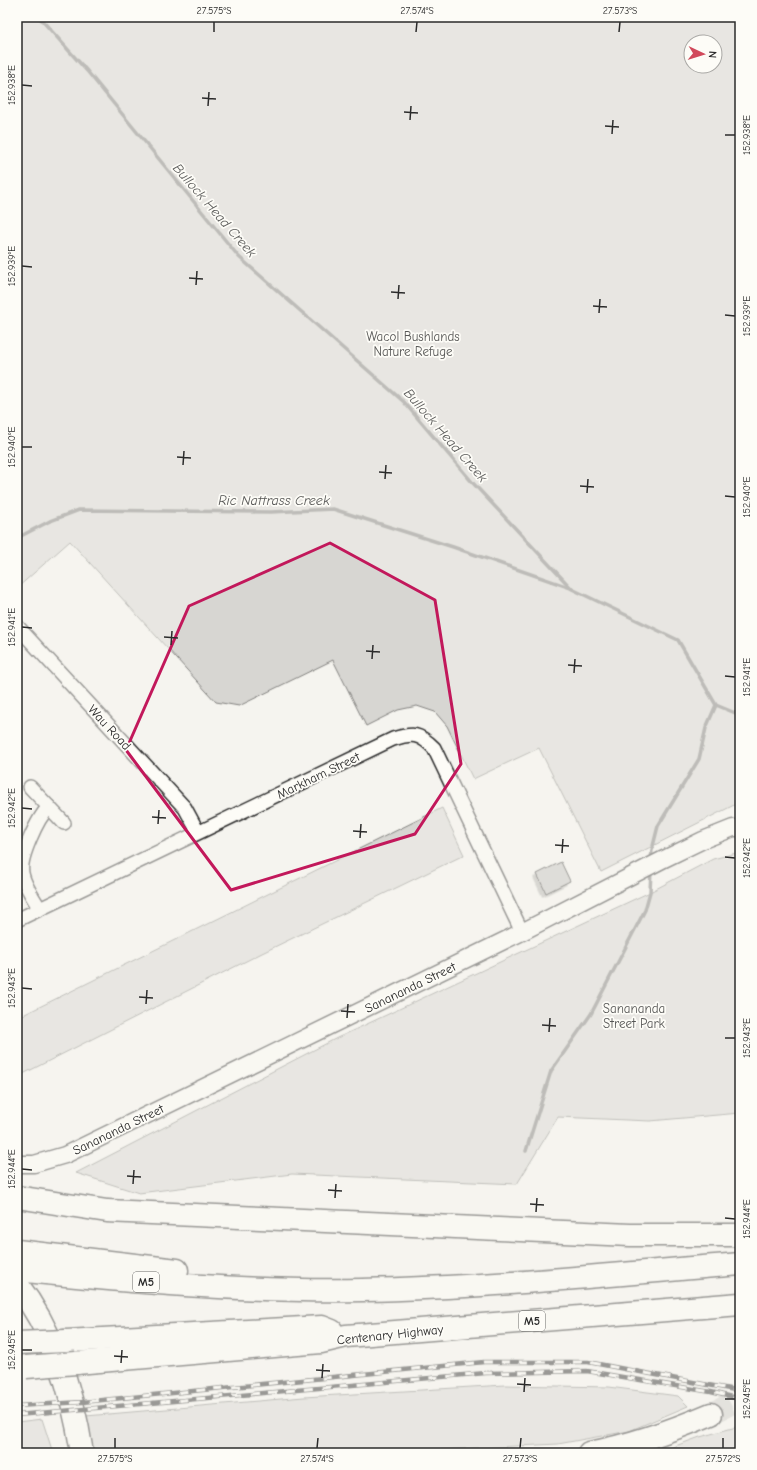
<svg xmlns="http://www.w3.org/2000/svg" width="757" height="1470" font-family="'Comic Neue',sans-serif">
<defs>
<filter id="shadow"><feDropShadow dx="-3.5" dy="3.5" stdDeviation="0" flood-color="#0004"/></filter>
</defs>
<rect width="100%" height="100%" fill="#f5f4ef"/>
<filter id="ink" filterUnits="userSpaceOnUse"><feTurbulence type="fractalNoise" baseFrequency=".025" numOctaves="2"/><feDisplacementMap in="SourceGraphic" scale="8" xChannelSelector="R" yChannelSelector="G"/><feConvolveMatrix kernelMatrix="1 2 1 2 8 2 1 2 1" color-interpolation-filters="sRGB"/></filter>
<g filter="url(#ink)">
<g fill="#d7d6d2" stroke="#81807e" fill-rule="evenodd">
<path d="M17,17H740V802L601,872L539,748L473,779L447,726L435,712L417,706L398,710L366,726L333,660L239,706L216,702L70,541L17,588ZM691,42H715V66H691Z"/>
<path d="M442,808L464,855L262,953L17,1077V1018Z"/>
<path d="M740,852V1113L650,1121L558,1117L517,1184L292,1174L139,1193L76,1173L337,1038L650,892L713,859Z"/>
<path d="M505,1385L609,1387L678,1396L688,1406L629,1431L558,1444L378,1453H90L86,1416L304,1397Z"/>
<path d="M42,1419L53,1453H17V1422Z"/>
<path d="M740,1426V1453H656L700,1437Z"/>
</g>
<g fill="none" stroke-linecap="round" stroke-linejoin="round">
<g stroke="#797877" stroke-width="3.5">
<path d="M39,17L87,71L239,257L404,402L472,482L572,589L678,640L716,705L740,715"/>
<path d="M17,538L50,521L79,510L271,512L333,509L453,547L571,588"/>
<path d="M651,860L652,850L658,826L699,759L706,728L716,705"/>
<path d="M526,1151L551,1071L591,1014L645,910L650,892L651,870"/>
</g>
</g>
<path fill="#c2c1be" stroke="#2b2b2b" filter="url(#shadow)" d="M561,862L570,881L546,893L537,874Z"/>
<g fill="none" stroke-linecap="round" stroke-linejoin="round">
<path stroke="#cdccc8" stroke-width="22" stroke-dasharray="22 11" stroke-linecap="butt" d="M711,1414L740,1399"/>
<defs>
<g id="minor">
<path d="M17,626L185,808L198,832"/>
<path d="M30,787L64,823"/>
<path d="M40,909C34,899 24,885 22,873C19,858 38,817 49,807"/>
<path d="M17,920L393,739C413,733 419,733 434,748L522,932"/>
</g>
<path id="tertiary" d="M17,1164H34L65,1155L522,932L662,860L703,840L733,828H740"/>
<g id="motorway">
<path d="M17,1197L107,1211L630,1235H740"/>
<path d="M17,1251L177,1270"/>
<path d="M17,1270C131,1282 247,1292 362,1290C489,1288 614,1274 740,1264"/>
<path d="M17,1284C54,1332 73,1393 82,1453"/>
<path d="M66,1341L322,1327L332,1331"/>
<path d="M76,1363L321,1342L346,1336L740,1304"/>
<path d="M589,1453C632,1445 671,1431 711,1414"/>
</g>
</defs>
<use href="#minor" stroke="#2b2b2b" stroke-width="16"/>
<use href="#tertiary" stroke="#2b2b2b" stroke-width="19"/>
<use href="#motorway" stroke="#2b2b2b" stroke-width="25"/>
<use href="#minor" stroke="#fdfcf7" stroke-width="13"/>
<use href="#tertiary" stroke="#fdfcf7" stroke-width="16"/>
<use href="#motorway" stroke="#fdfcf7" stroke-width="22"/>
<defs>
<g id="rail">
<path d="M17,1406L82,1402L484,1362H588L740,1391"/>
<path d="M17,1415L486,1373L587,1371L711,1392L740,1399"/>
</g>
</defs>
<use href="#rail" stroke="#2b2b2b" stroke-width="4.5"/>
<use href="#rail" stroke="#fdfcf7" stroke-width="3" stroke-dasharray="9" stroke-linecap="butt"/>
<defs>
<g id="motorway-bridge">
<path d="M17,1343L66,1341"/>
<path d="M26,1367L76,1363"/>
</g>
</defs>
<use href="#motorway-bridge" stroke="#2b2b2b" stroke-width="25" stroke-linecap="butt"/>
<use href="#motorway-bridge" stroke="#fdfcf7" stroke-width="22"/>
</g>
</g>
<path d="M0 0H757V1470H0ZM330,543L435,600L461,764L415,834L231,890L126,750L189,606Z" fill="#f5f4ef" fill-opacity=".55" fill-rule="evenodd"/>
<path fill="none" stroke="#c2185b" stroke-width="3" stroke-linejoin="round" d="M330,543L435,600L461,764L415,834L231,890L126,750L189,606Z"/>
<path fill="none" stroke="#2b2b2b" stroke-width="1.5" d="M214,32V22M416,32L417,22M619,32L620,22M22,85L32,86M202,98L216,99M208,106L209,92M404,112L418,113M410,120L411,106M605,126L619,127M612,134L613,120M725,135H735M22,266L32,267M189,278L203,279M196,285L197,271M391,292L405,293M398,299L399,285M593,306L607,307M599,313L600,299M725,315L735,316M22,447H32M177,457L191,458M183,465L184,451M379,472L392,473M385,479L386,465M580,486L594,487M587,493L588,479M725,496L735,497M22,627L32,628M164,637L178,638M171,645L172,631M366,651L380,652M372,659L373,645M568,665L582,666M574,673L575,659M725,676L735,677M22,808L32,809M152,817L166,818M158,824L159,810M353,831L367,832M360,838L361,824M555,845L569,846M562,853L563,839M725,857L735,858M22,988L32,989M139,997L153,998M146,1004L147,990M341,1011L355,1012M347,1018L348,1004M542,1025L556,1026M549,1032L550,1018M725,1038H735M22,1169L32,1170M127,1176L141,1177M133,1184L134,1170M328,1190L342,1191M335,1198L336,1184M530,1204L544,1205M536,1212L537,1198M725,1218L735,1219M22,1350H32M114,1356L128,1357M121,1363L122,1350M316,1370L330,1371M322,1378L323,1364M517,1384L531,1385M524,1392L525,1378M725,1399H735M115,1448V1438M317,1448L318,1438M520,1448L521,1438M723,1448V1438"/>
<g text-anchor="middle" stroke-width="3.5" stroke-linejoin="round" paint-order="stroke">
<g fill="#fdfcf7" stroke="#6a6a68" stroke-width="1">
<rect x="133" y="1272" width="26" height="20" rx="3"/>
<rect x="519" y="1311" width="26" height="20" rx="3"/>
</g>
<g font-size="12" font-weight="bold" fill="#2b2b2b">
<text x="146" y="1286">M5</text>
<text x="532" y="1325">M5</text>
</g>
<g font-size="13" fill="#565655" stroke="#fdfcf7">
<text x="413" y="341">Wacol Bushlands<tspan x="413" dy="15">Nature Refuge</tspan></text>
<text x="634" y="1013">Sanananda<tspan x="634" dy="15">Street Park</tspan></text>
</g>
<g font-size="13" fill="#2b2b2b" stroke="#fdfcf7">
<text transform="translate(110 727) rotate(47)" y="5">Wau Road</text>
<text transform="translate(318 775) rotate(-26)" y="5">Markham Street</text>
<text transform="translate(410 987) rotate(-26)" y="5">Sanananda Street</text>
<text transform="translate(118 1129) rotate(-26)" y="5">Sanananda Street</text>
<text transform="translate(390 1334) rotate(-6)" y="5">Centenary Highway</text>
</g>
<g font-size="14" font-style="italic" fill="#585857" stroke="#fdfcf7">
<text transform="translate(215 210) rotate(49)" y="5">Bullock Head Creek</text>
<text transform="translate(446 435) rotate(49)" y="5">Bullock Head Creek</text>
<text x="274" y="505">Ric Nattrass Creek</text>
</g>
</g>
<rect width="757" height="1470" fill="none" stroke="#fdfcf7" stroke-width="44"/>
<g transform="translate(703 54) rotate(94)"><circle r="19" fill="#fdfcf7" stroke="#a9a8a5"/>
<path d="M0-3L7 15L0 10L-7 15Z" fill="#d1495b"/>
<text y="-6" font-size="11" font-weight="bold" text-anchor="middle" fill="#2b2b2b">N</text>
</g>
<rect x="22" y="22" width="713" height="1426" fill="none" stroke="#2b2b2b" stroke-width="1.5"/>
<g font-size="10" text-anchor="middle" fill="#2b2b2b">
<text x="214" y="14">27.575°S</text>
<text x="417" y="14">27.574°S</text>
<text x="620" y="14">27.573°S</text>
<text transform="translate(11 85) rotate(-90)" y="4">152.938°E</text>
<text transform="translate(746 135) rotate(-90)" y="4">152.938°E</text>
<text transform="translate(11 266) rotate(-90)" y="4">152.939°E</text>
<text transform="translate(746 316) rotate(-90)" y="4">152.939°E</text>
<text transform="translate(11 447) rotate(-90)" y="4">152.940°E</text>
<text transform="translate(746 497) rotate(-90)" y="4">152.940°E</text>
<text transform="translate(11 627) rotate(-90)" y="4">152.941°E</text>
<text transform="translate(746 677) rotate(-90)" y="4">152.941°E</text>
<text transform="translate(11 808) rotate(-90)" y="4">152.942°E</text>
<text transform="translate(746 858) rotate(-90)" y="4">152.942°E</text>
<text transform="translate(11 988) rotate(-90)" y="4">152.943°E</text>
<text transform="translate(746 1038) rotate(-90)" y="4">152.943°E</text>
<text transform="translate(11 1169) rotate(-90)" y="4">152.944°E</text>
<text transform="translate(746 1219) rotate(-90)" y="4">152.944°E</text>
<text transform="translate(11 1350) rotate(-90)" y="4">152.945°E</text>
<text transform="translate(746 1399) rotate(-90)" y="4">152.945°E</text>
<text x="115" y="1462">27.575°S</text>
<text x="317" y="1462">27.574°S</text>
<text x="520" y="1462">27.573°S</text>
<text x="723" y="1462">27.572°S</text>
</g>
</svg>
